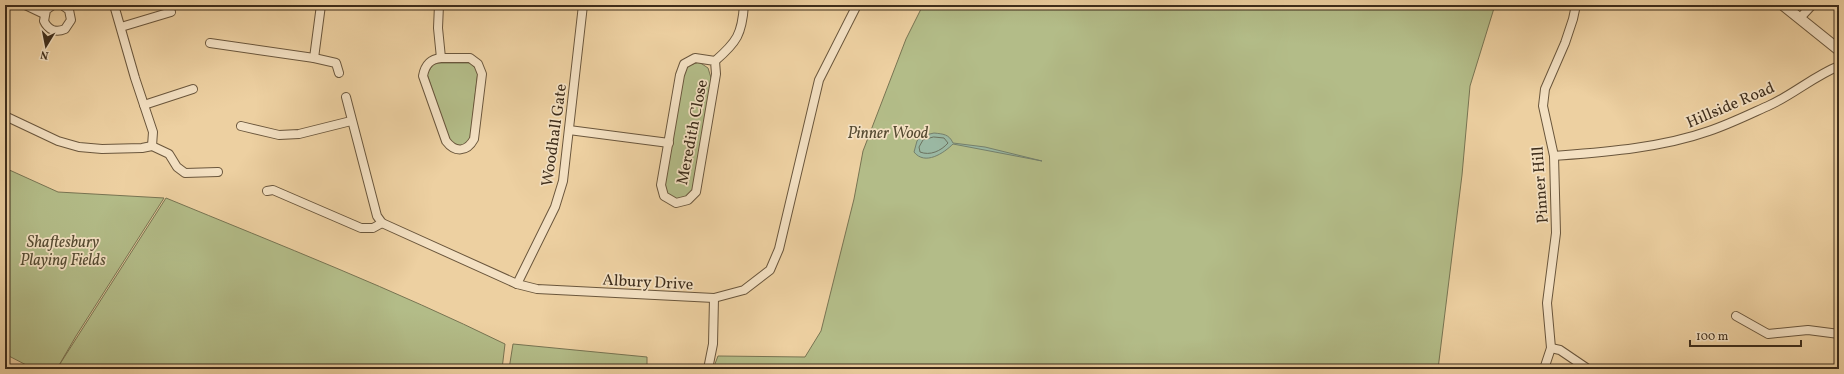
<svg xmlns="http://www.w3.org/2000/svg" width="1844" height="374" font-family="Vollkorn,serif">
<rect width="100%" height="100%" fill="#edd0a1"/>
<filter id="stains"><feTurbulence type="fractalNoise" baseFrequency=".005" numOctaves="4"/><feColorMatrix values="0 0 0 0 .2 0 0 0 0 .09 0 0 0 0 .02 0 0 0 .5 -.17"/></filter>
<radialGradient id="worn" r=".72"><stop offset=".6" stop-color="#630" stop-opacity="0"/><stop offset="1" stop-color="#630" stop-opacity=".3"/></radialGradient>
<g fill="#b3bc88" stroke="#787452">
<path d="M923,5H1495L1470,86L1462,175L1438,369H713L718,356L805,357L821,331L854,199L863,151L906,39Z"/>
<path d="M699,62L708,68L712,81L693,190L687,198L677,200L668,195L664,186L684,71L690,65Z"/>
<path d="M434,63H470L478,71L470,140L462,147L450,142L427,74Z"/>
<path d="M5,168L58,192L164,198L76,336L58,367L166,198C280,245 395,290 505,344L502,369H34L5,354Z"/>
<path d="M513,344L647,357V369H509Z"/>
</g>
<path fill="#9ab7a2" stroke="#75806c" d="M934,133C943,134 949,134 953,143L985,147L1042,161L953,144C944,153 925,166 914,152L917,141L921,136Z"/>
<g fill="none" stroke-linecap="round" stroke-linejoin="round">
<path stroke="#6c725e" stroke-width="1" d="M934,137L944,138L948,143C941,151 930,156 920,152L919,147L923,140Z"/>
<defs>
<g id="minor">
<path d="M25,5L44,14"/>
<path d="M53,5L46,10L44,21C48,30 56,33 65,29L71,20L69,10L62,5"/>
<path d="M114,5L135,78L153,132L152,146"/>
<path d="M439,5L438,28L441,58"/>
<path d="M1800,18L1812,5"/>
<path d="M121,27L171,12"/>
<path d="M210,43L314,58L336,63L339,73"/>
<path d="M314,58L321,5"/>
<path d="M441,58H470L478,64L482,74L474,139C467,152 455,153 446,141L423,76C425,65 430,59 441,58Z"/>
<path d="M695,58L715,61L716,74L696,192L688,200L676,203L664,196L661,185L680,75L684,64Z"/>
<path d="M715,61C737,42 742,34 744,5"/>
<path d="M346,97L377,216L382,223L517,284L537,289L714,298L744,290L770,270L779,249L819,80L857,5"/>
<path d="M144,105L193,89"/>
<path d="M5,116L58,141L79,147L102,149L142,148L152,146L169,154L177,167L185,173L218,172"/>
<path d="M241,126L279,135L299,134L351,121"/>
<path d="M569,130L669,143"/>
<path d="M1554,156C1604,152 1661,148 1709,131C1730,124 1750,114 1770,105C1794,94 1814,76 1839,66"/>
<path d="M267,191L273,190L361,228H373L382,223"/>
<path d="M517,284L555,207L563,181L583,5"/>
<path d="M1736,316L1768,334L1808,330L1839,334"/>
<path d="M1551,348L1560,350L1588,369"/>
<path d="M708,369L713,344L714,298"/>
<path d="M1544,369L1551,348L1547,303L1556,233L1554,156L1543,106L1545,89L1565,43L1573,19L1576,5"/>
</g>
<path id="tertiary" d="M1783,5L1839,50"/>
</defs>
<use href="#minor" stroke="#6a563c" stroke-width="10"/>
<use href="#tertiary" stroke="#6a563c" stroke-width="12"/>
<use href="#minor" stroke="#f3e0c2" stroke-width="8"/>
<use href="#tertiary" stroke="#f3e0c2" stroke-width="10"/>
</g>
<g text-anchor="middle" stroke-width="3.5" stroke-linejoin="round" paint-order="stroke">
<g font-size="16" fill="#3e2d1b" stroke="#f3e0c2">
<text transform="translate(1730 104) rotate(-23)" y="6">Hillside Road</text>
<text transform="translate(691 132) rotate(-79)" y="6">Meredith Close</text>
<text transform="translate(553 135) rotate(-82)" y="6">Woodhall Gate</text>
<text transform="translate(1539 185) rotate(-94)" y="6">Pinner Hill</text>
<text transform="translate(648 281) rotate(3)" y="6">Albury Drive</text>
</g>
<g font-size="16" font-style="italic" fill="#554a31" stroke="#f3e0c2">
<text x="888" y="138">Pinner Wood</text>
<text x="63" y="247">Shaftesbury<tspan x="63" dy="18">Playing Fields</tspan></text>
</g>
</g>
<rect width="1844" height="374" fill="none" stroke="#edd0a1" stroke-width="20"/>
<rect x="6" y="6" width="1832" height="362" fill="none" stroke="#3e2d1b" stroke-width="2"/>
<rect x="10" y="10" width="1824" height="354" fill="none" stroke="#3e2d1b"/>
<g transform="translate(46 46) rotate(190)" stroke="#f3e0c2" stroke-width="3" paint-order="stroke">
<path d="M0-3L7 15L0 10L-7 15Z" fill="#3e2d1b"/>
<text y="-6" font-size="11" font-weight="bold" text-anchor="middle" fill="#3e2d1b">N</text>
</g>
<path d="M1690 340v6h111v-6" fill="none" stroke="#3e2d1b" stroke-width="2"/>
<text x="1696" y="340" font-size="12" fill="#3e2d1b" stroke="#f3e0c2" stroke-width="3" paint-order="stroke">100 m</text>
<rect width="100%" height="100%" filter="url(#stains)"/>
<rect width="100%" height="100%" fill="url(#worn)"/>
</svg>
